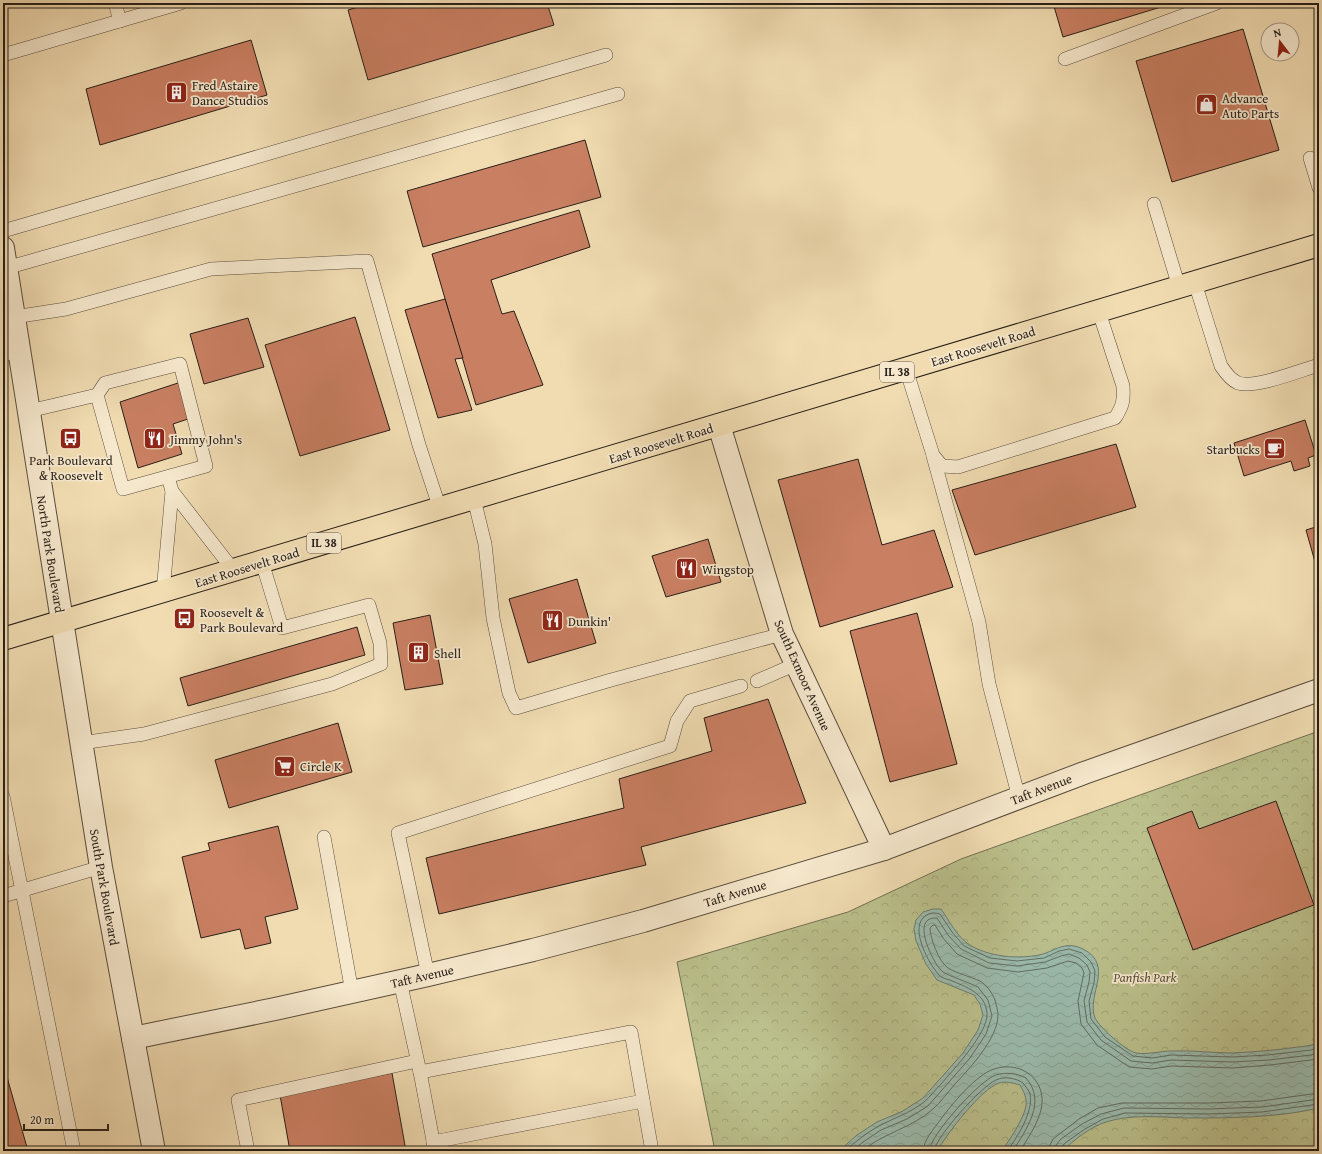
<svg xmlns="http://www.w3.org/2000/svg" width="1322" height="1154" font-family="'Gentium Book Plus',serif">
<defs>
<pattern id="park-crowns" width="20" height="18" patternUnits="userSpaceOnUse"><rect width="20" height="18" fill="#bbc08c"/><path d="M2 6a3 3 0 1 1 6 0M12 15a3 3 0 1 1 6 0" fill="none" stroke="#a1a578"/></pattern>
<pattern id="water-waves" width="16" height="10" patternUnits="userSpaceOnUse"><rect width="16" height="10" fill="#9bbbad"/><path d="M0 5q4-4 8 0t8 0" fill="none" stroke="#86a094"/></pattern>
</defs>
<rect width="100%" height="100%" fill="#f1dcb2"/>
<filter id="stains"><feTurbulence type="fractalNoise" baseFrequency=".005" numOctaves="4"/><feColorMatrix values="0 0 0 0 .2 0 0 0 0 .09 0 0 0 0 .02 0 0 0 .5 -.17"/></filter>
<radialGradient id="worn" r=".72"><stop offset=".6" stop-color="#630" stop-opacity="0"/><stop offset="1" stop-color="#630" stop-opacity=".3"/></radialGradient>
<path fill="url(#park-crowns)" stroke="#727052" d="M1319,731V1151H715L677,962L848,912L961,859Z"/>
<path fill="url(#water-waves)" stroke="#6d7d71" d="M933,909H941C949,920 956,935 967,943C986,957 1020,960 1043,954C1058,949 1066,941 1083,949C1115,965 1086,995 1095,1018C1099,1027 1126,1051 1136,1053C1148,1055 1159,1051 1172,1051C1192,1050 1212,1053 1232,1053C1249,1052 1266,1051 1283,1049C1295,1047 1307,1047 1319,1043V1108C1276,1118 1229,1118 1185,1118C1159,1117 1131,1114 1106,1122C1092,1126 1072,1141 1063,1151H1001C1009,1142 1024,1118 1026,1106C1027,1098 1024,1092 1020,1085C1013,1083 1006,1081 999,1083C981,1089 947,1134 937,1151H839L857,1135L877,1122L903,1111L923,1098L963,1053L978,1030L983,1015L980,1004L974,995L937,980L926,964L916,941L914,929L916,920L923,912Z"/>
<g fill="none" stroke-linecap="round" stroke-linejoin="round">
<g stroke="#626d62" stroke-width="1">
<path d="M845,1151C855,1142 866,1133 879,1126C894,1118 910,1113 924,1102C930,1097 935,1090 941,1084C953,1070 988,1033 987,1014C986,993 966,987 950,980C946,979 942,978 939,975C929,964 911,931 923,918C927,913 934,912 940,914L952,932L964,946L990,958L1017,961L1044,958L1059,951L1069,949L1082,953L1091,962L1095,971L1094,983L1089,1001L1091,1019L1105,1037L1133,1056L1152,1058L1171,1055L1232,1057L1268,1055L1311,1050L1319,1047"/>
<path d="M852,1151L863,1142L881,1130L907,1119L928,1106L970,1058L986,1034L992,1016L988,1000L978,987C970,983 949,976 943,972C934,965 916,928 928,920C931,918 934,918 937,918L948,935L961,949L989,963L1017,966L1045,962L1061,956L1069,954L1079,958L1087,965L1090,972L1089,982L1084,1001L1087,1022L1101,1040L1131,1061L1152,1063L1171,1060L1232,1062L1269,1060L1311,1055L1319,1052"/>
<path d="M862,1151C883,1133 912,1128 933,1109C941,1102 948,1092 955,1084C970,1068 998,1038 998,1015C998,1010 996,1005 995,1000C992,993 987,985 980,981C971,977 956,973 948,968C939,962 930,938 930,928L933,925H935L943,938L957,954L987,968L1018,972L1047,968L1068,961L1076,963L1082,968L1084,973L1078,1001L1081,1024L1097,1045L1129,1067L1152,1069L1171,1066L1233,1068L1270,1065L1319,1059"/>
<path d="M923,1151C924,1139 934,1129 941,1119C951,1105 977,1074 994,1069C1021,1060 1048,1080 1041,1110C1037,1125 1028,1138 1020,1151"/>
<path d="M929,1151C930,1135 980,1080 996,1075C1005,1072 1017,1073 1026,1078C1047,1102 1026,1129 1013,1151"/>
<path d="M934,1151C936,1136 982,1086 996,1080C1004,1076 1016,1078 1023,1083C1025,1086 1029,1090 1030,1094C1034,1111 1017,1138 1007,1151"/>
<path d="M1049,1151L1050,1145L1053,1139L1079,1119L1098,1108L1122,1103H1209L1261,1101L1319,1093"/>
<path d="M1055,1151L1056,1145L1061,1139L1082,1124L1101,1114L1124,1108L1209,1109L1262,1107L1319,1099"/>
<path d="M1060,1151L1061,1148L1065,1143L1085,1129L1103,1119L1125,1113L1209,1114L1262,1112L1319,1104"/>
</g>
</g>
<g fill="#c97f62" stroke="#281f17">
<path d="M372,3H547L554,25L368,80L348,10Z"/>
<path d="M1053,3H1174L1063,37Z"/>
<path d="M1243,29L1279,150L1172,182L1136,61Z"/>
<path d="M251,40L267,95L100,145L86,89Z"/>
<path d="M585,140L601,197L423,247L407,191Z"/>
<path d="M579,210L590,247L491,280L502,314L514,311L543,385L476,405L432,254Z"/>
<path d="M445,299L463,358L455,359L472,410L438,418L405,310Z"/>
<path d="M355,317L390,430L300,456L265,345Z"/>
<path d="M248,318L264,367L204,384L190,334Z"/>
<path d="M181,382L191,418L173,424L182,454L138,468L120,402Z"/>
<path d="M1305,420L1316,455L1308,458L1310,466L1294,471L1291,461L1244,476L1234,443Z"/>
<path d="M1116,444L1136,507L975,555L952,490Z"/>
<path d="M858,459L882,545L934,530L953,587L820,627L778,480Z"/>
<path d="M1319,526V576L1306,530Z"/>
<path d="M708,539L721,582L666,597L652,556Z"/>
<path d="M577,579L596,643L528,663L509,599Z"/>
<path d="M917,613L957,764L890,782L850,631Z"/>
<path d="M430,615L443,684L405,690L393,623Z"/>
<path d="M357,627L365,655L188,706L180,678Z"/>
<path d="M768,699L806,803L641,847L646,865L439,914L426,858L624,808L619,779L712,751L704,718Z"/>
<path d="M338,723L352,772L229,808L215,760Z"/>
<path d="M1276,801L1314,905L1193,950L1147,828L1192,811L1199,829Z"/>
<path d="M278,826L298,909L265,917L271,943L245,949L240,929L201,938L182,857L210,850L208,843Z"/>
<path d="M3,1063L28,1151H3Z"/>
<path d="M392,1073L406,1151H290L280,1095Z"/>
</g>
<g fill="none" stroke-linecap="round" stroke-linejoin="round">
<defs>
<g id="lane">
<path d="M115,3L120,21"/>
<path d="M3,55L181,3"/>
<path d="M1065,59L1217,3"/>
<path d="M1310,158L1319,188"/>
<path d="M1154,204L1179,287"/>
<path d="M3,231L606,55"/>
<path d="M6,268L618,94"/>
<path d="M1195,283L1221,366C1225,372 1231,380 1238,383C1255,389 1301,370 1319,365"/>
<path d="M14,317L66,309L211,269L367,261L419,445L440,509"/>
<path d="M3,355L19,350"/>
<path d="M906,369L933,455L942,466L958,467L1115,418C1123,406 1124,400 1123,386L1099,312"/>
<path d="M29,411L97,395L123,489L206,466L180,364L105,383L97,395"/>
<path d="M933,456L979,622L989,684L1019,798"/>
<path d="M172,491L234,571"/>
<path d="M474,499L485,544L493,618L509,693L516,708L611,680L782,634"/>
<path d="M163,592L172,491L168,477"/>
<path d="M757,681L796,664"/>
<path d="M81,743L144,734L332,684L381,664L380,643L369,605L282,628L262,562"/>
<path d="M3,796L74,1151"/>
<path d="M324,837L352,992"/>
<path d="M3,896L101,867"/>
<path d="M428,975L398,833L670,746L677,721L690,701L741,686"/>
<path d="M400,981L420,1072L435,1151"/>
<path d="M420,1072L631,1032L652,1151"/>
<path d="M433,1142L643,1101"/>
<path d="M248,1151L238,1100L417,1061"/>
</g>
<g id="street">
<path d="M3,248L101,867L154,1151"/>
<path d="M719,425L782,634L884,849"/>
<path d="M133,1038L275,1009L428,975L533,950L643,921L884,849L1084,773L1319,690"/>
</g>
<path id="primary" d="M3,639L1319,245"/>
</defs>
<use href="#lane" stroke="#5a4e3e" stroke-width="14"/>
<use href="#street" stroke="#5a4e3e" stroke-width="24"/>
<use href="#primary" stroke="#281f17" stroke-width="24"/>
<use href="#lane" stroke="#f6e8cd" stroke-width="13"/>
<use href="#street" stroke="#f6e8cd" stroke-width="22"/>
<use href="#primary" stroke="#f1dcb2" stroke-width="22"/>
</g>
<defs>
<symbol id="building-square" viewBox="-11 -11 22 22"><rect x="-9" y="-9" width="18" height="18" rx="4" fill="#8f2418" stroke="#f6e8cd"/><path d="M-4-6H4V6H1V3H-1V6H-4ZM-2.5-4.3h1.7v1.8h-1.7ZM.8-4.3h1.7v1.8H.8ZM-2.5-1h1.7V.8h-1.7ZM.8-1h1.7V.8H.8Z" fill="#fff"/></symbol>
<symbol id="shop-square" viewBox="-11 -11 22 22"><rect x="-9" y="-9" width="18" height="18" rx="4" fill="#8f2418" stroke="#f6e8cd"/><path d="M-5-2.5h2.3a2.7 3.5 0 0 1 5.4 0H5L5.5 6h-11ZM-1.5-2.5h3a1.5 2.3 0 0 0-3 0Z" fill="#fff"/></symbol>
<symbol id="bus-square" viewBox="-11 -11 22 22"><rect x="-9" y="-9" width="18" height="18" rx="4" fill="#8f2418" stroke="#f6e8cd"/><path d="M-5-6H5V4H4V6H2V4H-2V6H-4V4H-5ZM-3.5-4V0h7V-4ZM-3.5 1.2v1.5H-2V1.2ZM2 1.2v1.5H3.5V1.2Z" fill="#fff"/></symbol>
<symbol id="restaurant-square" viewBox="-11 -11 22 22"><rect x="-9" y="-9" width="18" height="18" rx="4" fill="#8f2418" stroke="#f6e8cd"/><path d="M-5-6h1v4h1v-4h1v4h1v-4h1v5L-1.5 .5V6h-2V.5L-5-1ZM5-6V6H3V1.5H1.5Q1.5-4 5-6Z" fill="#fff"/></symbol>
<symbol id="cafe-square" viewBox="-11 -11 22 22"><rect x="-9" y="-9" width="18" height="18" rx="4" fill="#8f2418" stroke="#f6e8cd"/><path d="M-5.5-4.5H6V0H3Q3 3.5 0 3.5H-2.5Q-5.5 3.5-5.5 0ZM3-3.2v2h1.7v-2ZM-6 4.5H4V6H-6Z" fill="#fff"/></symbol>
<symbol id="supermarket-square" viewBox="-11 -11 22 22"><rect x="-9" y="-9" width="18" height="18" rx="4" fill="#8f2418" stroke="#f6e8cd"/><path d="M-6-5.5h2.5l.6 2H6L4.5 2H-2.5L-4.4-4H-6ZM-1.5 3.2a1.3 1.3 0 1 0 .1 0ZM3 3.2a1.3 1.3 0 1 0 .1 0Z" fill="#fff"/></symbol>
</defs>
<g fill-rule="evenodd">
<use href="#building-square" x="164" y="80" width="25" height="25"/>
<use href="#shop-square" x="1194" y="92" width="25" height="25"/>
<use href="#bus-square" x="58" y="426" width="25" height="25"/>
<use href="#restaurant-square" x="142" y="426" width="25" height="25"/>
<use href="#cafe-square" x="1262" y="436" width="25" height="25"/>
<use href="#restaurant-square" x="674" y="556" width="25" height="25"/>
<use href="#bus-square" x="172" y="606" width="25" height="25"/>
<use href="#restaurant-square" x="540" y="608" width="25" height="25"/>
<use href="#building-square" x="406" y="640" width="25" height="25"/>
<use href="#supermarket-square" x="272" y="754" width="25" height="25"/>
</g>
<g text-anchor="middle" stroke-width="3.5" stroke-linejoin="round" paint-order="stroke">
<g fill="#f6e8cd" stroke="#665b4e" stroke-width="1">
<rect x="880" y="362" width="34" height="20" rx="3"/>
<rect x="307" y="533" width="34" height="20" rx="3"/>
</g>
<g font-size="12" font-weight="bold" fill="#281f17">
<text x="897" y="376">IL 38</text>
<text x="324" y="547">IL 38</text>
</g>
<g font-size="13" fill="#281f17" stroke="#f6e8cd" text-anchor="start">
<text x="192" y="90">Fred Astaire<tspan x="192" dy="15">Dance Studios</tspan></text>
<text x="1222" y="103">Advance<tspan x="1222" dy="15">Auto Parts</tspan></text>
<text x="170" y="444">Jimmy John's</text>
<text x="1260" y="454" text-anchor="end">Starbucks</text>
<text x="71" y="465" text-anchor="middle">Park Boulevard<tspan x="71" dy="15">&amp; Roosevelt</tspan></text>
<text x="702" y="574">Wingstop</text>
<text x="200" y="617">Roosevelt &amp;<tspan x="200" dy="15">Park Boulevard</tspan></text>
<text x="568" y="626">Dunkin'</text>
<text x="434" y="658">Shell</text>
<text x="300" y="771">Circle K</text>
</g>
<g font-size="13" fill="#281f17" stroke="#f6e8cd">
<text transform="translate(983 346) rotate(-17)" y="5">East Roosevelt Road</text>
<text transform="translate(661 443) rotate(-17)" y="5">East Roosevelt Road</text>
<text transform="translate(51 554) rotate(81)" y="5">North Park Boulevard</text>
<text transform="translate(247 567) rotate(-17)" y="5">East Roosevelt Road</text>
<text transform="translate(803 675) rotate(66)" y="5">South Exmoor Avenue</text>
<text transform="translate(1041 789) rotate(-21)" y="5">Taft Avenue</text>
<text transform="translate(105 887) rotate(80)" y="5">South Park Boulevard</text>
<text transform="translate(735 893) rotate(-17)" y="5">Taft Avenue</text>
<text transform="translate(422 976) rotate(-13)" y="5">Taft Avenue</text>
</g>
<g font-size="13" font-style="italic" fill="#544f3a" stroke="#f6e8cd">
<text x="1145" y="982">Panfish Park</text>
</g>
</g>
<rect width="1322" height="1154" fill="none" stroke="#f1dcb2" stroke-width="16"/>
<rect x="4" y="4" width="1314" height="1146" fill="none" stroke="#281f17" stroke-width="2"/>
<rect x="8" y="8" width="1306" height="1138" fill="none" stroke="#281f17"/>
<g transform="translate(1280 42) rotate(344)"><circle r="19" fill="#f6e8cd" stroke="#a49884"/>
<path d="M0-3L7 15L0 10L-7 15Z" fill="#8f2418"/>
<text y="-6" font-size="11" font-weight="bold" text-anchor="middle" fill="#281f17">N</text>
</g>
<path d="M24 1124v6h84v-6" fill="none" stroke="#281f17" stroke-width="2"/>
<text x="30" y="1124" font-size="12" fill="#281f17" stroke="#f6e8cd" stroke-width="3" paint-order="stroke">20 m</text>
<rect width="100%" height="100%" filter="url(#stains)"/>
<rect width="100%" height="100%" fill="url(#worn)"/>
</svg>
